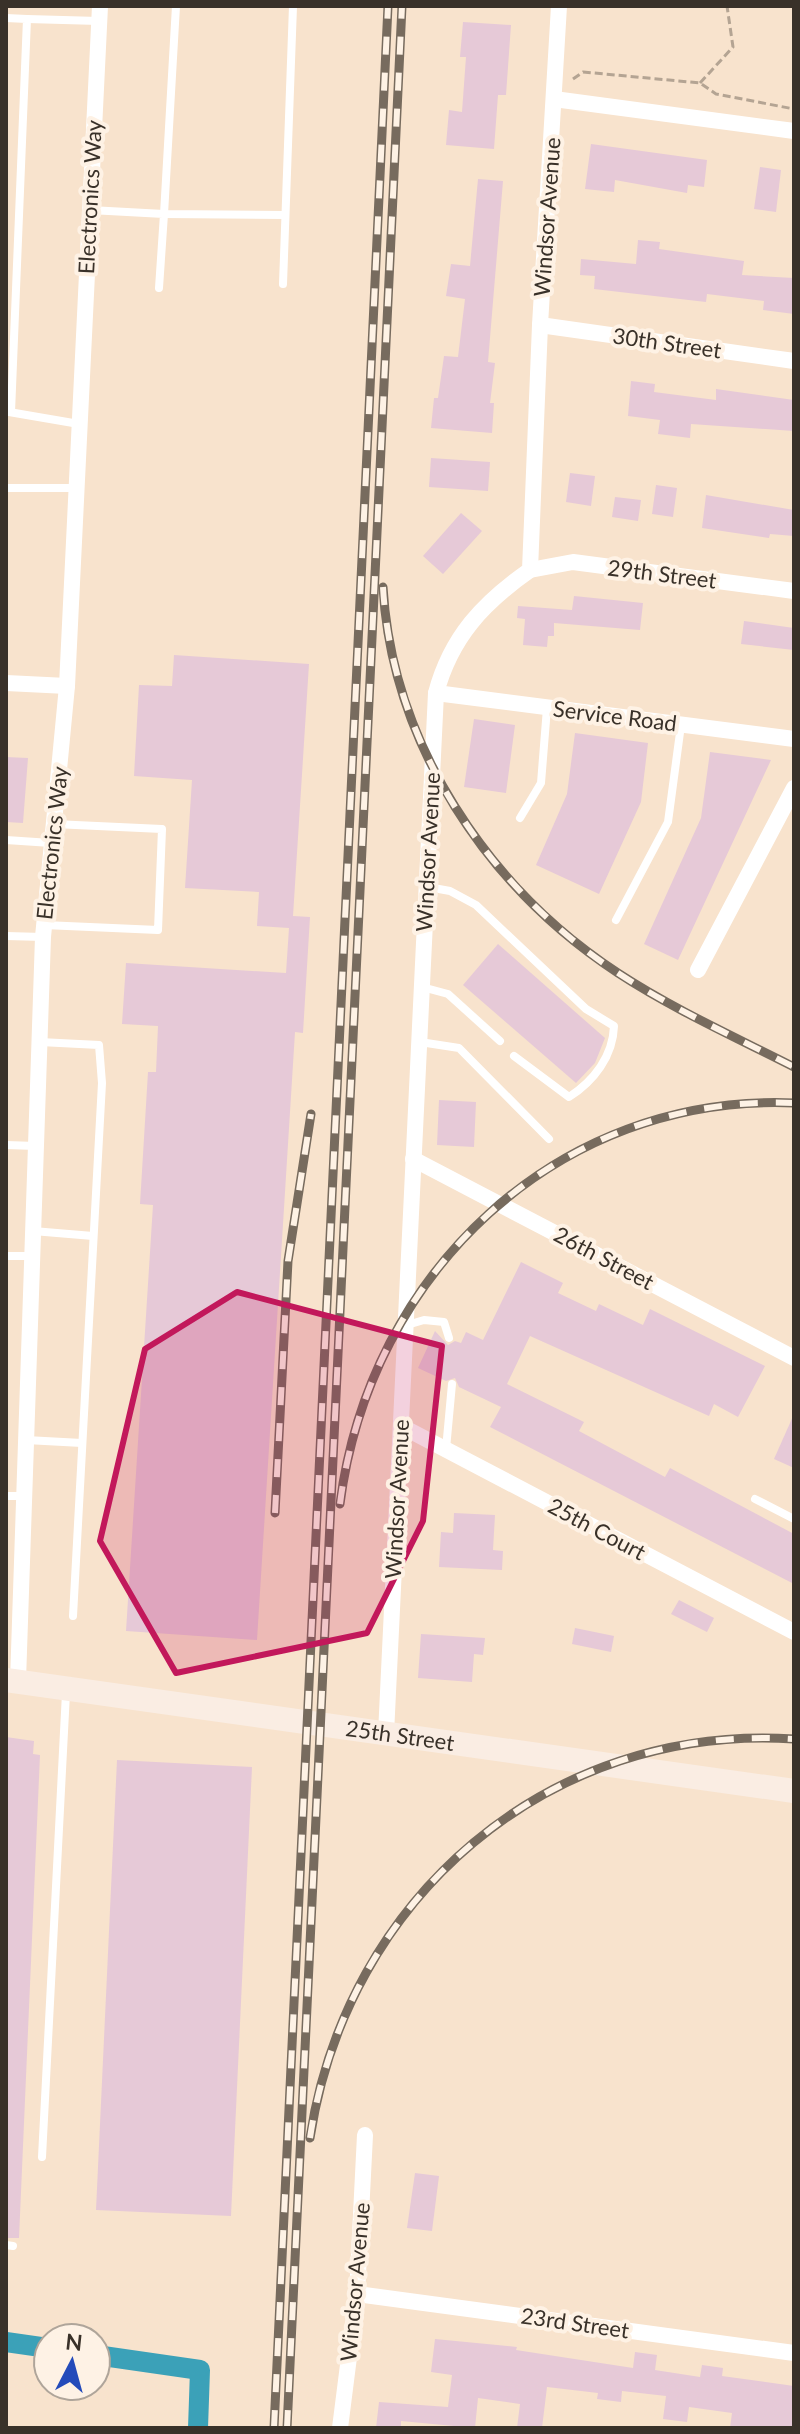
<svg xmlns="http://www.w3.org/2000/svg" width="800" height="2434" font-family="Lato,sans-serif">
<rect width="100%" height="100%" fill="#f8e3cd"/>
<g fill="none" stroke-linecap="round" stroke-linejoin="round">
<g stroke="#3ba1b8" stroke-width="20">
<path d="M6,2342L48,2348"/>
<path d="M96,2355L200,2370L198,2428"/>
</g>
</g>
<g fill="#e6c9d7">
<path d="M463,22L511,25L506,95H498L494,149L446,145L449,110L462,112L466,57H460Z"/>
<path d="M591,144L707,160L704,187L688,185L687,193L615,180L614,192L585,189Z"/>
<path d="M760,167L781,170L776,212L754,209Z"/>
<path d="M478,179L503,181L488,362L495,363L490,403H494L492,433L431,428L434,398H438L444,356L458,357L465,299L446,296L451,264L470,266Z"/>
<path d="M638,240L660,242L659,249L744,261L742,275L794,278V314L763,310L764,301L707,294L706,302L594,289L595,276L580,275L581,259L636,264Z"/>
<path d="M631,381L655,384L654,392L716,400V389L794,400V431L691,424L690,438L658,434L660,420L628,416Z"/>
<path d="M431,458L490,462L488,491L429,487Z"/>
<path d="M570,473L595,476L591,506L566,502Z"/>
<path d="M656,485L677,488L673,517L652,514Z"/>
<path d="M706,495L794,510V536L770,534L769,538L702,528Z"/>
<path d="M615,497L641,500L638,521L612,517Z"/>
<path d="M461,513L482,531L443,574L423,556Z"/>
<path d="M574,596L643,603L640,630L554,623V636H548L547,647L523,645L525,619L517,618L518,606L572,610Z"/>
<path d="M744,621L794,628V650L741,644Z"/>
<path d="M174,655L309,664L293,916L310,917L303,1033L295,1032L257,1640L126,1631L153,1205L140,1204L148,1072H156L158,1026L122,1024L126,963L286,973L289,928L257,926L259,892L185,888L192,780L134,776L139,685L172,686Z"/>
<path d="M474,719L515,725L506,793L464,787Z"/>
<path d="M575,733L648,743L641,802L599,894L536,865L567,794Z"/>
<path d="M710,752L771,760L678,960L644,944L701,818Z"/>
<path d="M6,757L28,758L23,823L6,822Z"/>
<path d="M498,944L605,1038L595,1063L576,1083L463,985Z"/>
<path d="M439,1100L476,1102L474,1147L437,1145Z"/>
<path d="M521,1262L563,1283L558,1293L596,1311L599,1304L643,1325L650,1309L765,1366L738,1417L714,1404L709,1416L530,1336L507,1384L584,1422L579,1431L665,1477L670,1468L794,1534V1584L490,1427L501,1407L459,1387L455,1378L446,1381L418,1368L435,1331L448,1345L455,1341L461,1343L466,1332L483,1340Z"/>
<path d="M794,1414V1468L774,1459Z"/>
<path d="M454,1513L495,1515L493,1550L503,1551L502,1570L439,1567L441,1532L453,1533Z"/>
<path d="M679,1600L714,1618L707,1632L671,1614Z"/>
<path d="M575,1628L614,1636L611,1652L572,1644Z"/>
<path d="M421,1634L485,1638L483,1655L474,1654L472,1682L418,1678Z"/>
<path d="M6,1737L34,1741L33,1754L40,1755L19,2238H6Z"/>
<path d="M117,1760L252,1767L231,2216L96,2210Z"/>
<path d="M415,2173L439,2176L432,2231L407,2228Z"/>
<path d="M435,2339L517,2347L516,2350L633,2368L635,2352L657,2355L655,2370L700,2377L702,2365L723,2368L722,2376L794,2386L792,2428H730L732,2413L689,2407L687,2422L663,2419L666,2396L622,2391L621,2402L597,2399L598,2393L547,2387L542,2428H517L520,2404L478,2398L475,2428L401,2421V2428H376L379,2402L448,2407L452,2375L431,2372Z"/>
</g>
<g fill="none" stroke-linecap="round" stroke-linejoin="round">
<g stroke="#b4a493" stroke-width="3" stroke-dasharray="8 4" stroke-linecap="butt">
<path d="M573,79L583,72L700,83L716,94L794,109"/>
<path d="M700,83L733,47L727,6"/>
</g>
<g stroke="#fff" stroke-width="8">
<path d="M176,6L164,214L285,215"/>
<path d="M6,18L27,19L11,412"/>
<path d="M27,19L99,21"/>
<path d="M90,210L164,214L159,288"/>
<path d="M283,284L293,6"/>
<path d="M9,412L79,424"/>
<path d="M6,488H76"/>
<path d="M520,818L541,783L547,708"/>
<path d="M6,840L51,843"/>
<path d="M428,887L450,891L476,905L586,1009L614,1026C613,1056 594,1081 569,1097L514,1056"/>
<path d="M616,920L668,822L681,725"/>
<path d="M44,925L158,930L162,829L54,824"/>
<path d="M6,936L43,937"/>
<path d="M422,987L448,994L500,1041"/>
<path d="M40,1042L99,1045L102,1083L73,1616"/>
<path d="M420,1042L459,1048L549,1139"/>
<path d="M6,1145L36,1146"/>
<path d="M33,1231L93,1236"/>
<path d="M6,1256H32"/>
<path d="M407,1325L424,1320L444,1322L449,1338"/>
<path d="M26,1440L82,1443"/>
<path d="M446,1449L452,1384"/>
<path d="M6,1496H24"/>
<path d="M755,1499L794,1519"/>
<path d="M42,2157L66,1693"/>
<path d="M6,2245L13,2246"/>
</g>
<g stroke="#fff" stroke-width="16">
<path d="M554,99L794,131"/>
<path d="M540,325L794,361"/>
<path d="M530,570L573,562L794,591"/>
<path d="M6,683L67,686"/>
<path d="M436,693L794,739"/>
<path d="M698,970L794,788"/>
<path d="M413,1159L794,1358"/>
<path d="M401,1426L794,1632"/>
<path d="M18,1681L43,937L67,686L100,6"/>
<path d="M386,1734L436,693C451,637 483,603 530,570L540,325L559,6"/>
<path d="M357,2294L794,2353"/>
<path d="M340,2428L357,2294L365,2135"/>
</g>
<path stroke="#faede3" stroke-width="24" id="s1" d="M6,1680L794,1791"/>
<defs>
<g id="rail">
<path d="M383,587C392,744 488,888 618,973C673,1009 735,1037 794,1067"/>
<path d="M340,1504C369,1274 557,1093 794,1103"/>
<path d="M275,1513L288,1261L311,1114"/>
<path d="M310,2138C346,1899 548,1723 794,1739"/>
<path d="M274,2428L388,6"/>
<path d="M287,2428L402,6"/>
</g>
</defs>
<use href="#rail" stroke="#776b5e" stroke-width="9"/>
<use href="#rail" stroke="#fef2e5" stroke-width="6" stroke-dasharray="18" stroke-linecap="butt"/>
</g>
<path fill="#c2185b" fill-opacity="0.2" stroke="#c2185b" stroke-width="6" stroke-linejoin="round" d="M237,1292L442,1346L423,1521L367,1633L176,1673L100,1541L145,1349Z"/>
<g text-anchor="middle" stroke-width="8" stroke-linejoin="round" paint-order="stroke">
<g font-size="22" fill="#393129" stroke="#fef2e5">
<text transform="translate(90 197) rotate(-87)" y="8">Electronics Way</text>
<text transform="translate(547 217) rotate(-86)" y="8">Windsor Avenue</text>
<text transform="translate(667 343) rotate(8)" y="8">30th Street</text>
<text transform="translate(662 574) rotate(7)" y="8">29th Street</text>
<text transform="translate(615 716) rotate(7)" y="8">Service Road</text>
<text transform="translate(52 843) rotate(-84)" y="8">Electronics Way</text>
<text transform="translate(428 852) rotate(-87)" y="8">Windsor Avenue</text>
<text transform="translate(604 1258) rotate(28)" y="8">26th Street</text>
<text transform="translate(397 1499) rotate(-87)" y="8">Windsor Avenue</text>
<text transform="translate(597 1529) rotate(28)" y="8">25th Court</text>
<text dy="8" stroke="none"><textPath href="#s1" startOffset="398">25th Street</textPath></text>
<text transform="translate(355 2282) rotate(-85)" y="8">Windsor Avenue</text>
<text transform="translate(575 2323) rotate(8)" y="8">23rd Street</text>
</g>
</g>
<rect width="800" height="2434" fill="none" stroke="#393129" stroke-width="16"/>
<g transform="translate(72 2362) rotate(6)"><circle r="38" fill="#fef2e5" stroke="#afa59a" stroke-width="2"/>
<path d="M0-6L14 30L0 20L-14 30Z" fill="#244bba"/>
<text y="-12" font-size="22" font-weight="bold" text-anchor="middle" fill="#393129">N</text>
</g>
</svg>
